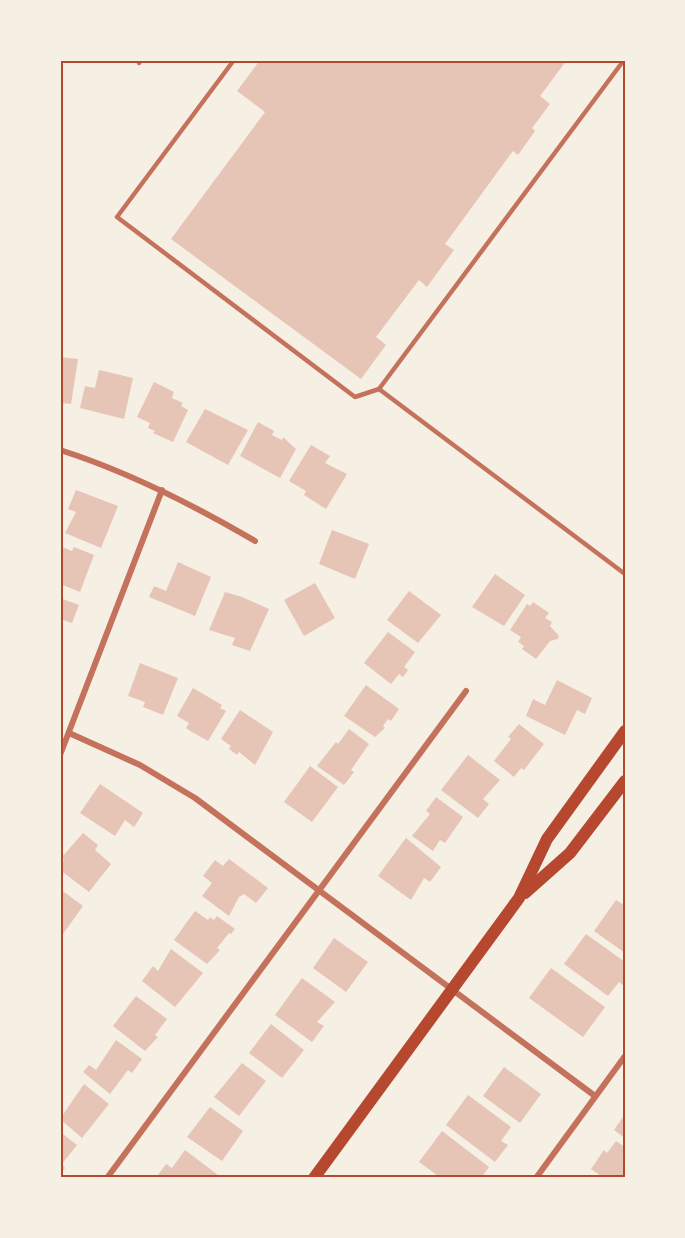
<svg xmlns="http://www.w3.org/2000/svg" width="685" height="1238" font-family="'Titillium Web',sans-serif">
<rect width="100%" height="100%" fill="#f6efe4"/>
<g fill="#e6c5b7">
<path d="M260,60H567L540,96L550,104L532,128L535,131L518,155L513,151L445,244L454,250L427,287L419,280L376,337L386,345L361,379L171,239L265,112L237,91Z"/>
<path d="M60,357L78,359L71,404L60,403Z"/>
<path d="M99,370L133,378L124,419L80,408L85,386L95,388Z"/>
<path d="M154,382L174,392L172,398L183,403L181,406L188,410L173,442L153,433L155,431L148,428L150,423L137,417Z"/>
<path d="M205,409L248,430L228,465L186,442Z"/>
<path d="M258,422L274,431L272,435L282,440L283,437L296,449L280,478L240,456Z"/>
<path d="M311,445L330,456L325,463L347,474L326,509L304,495L306,491L289,481Z"/>
<path d="M76,490L118,506L101,548L65,533L76,512L68,509Z"/>
<path d="M332,530L369,544L355,579L319,564Z"/>
<path d="M60,546L72,551L74,547L94,555L80,592L60,584Z"/>
<path d="M178,562L211,577L195,616L149,597L154,586L166,591Z"/>
<path d="M495,574L525,595L504,626L472,607Z"/>
<path d="M315,583L335,618L304,636L284,600Z"/>
<path d="M409,591L441,615L418,643L387,620Z"/>
<path d="M225,592L242,597L269,609L250,651L232,645L235,638L209,630Z"/>
<path d="M60,598L79,605L72,623L60,619Z"/>
<path d="M533,602L549,613L545,618L552,622L550,626L559,636L558,639L550,641L536,659L522,649L524,646L518,642L521,637L510,630L527,604L530,606Z"/>
<path d="M388,632L415,652L404,667L408,670L403,677L399,674L391,684L364,663Z"/>
<path d="M140,663L178,678L163,715L143,707L145,702L128,696Z"/>
<path d="M557,680L592,698L585,714L577,710L565,735L526,716L533,699L545,705Z"/>
<path d="M366,685L399,709L391,721L388,719L383,726L385,728L375,737L344,716Z"/>
<path d="M193,688L222,705L220,708L226,711L208,741L192,732L186,728L189,723L177,716Z"/>
<path d="M240,710L273,732L255,765L239,752L237,755L229,749L231,746L221,739Z"/>
<path d="M519,724L544,744L524,770L521,768L514,777L494,761L511,739L508,737Z"/>
<path d="M349,729L369,744L351,770L354,772L344,785L317,766L336,742L338,744Z"/>
<path d="M468,755L500,780L483,799L489,804L478,818L441,790Z"/>
<path d="M310,766L338,787L312,822L284,802Z"/>
<path d="M100,784L143,813L134,827L125,820L115,836L80,813Z"/>
<path d="M436,797L463,817L445,843L440,840L433,851L412,836L430,814L426,811Z"/>
<path d="M83,833L98,845L95,850L111,864L89,892L60,870L64,860L61,858Z"/>
<path d="M406,838L441,867L430,882L424,878L411,900L378,876Z"/>
<path d="M229,859L268,888L256,903L244,894L239,897L229,916L202,896L212,883L203,876L215,860L223,866Z"/>
<path d="M60,889L83,906L60,938Z"/>
<path d="M616,900L625,906V953L594,931Z"/>
<path d="M195,911L208,920L210,917L214,920L217,916L235,929L231,934L229,933L217,948L220,950L207,964L174,940Z"/>
<path d="M586,934L625,962V982L623,985L619,982L608,996L564,964Z"/>
<path d="M334,938L368,962L346,992L313,968Z"/>
<path d="M171,949L203,973L175,1007L142,981L153,966L158,971Z"/>
<path d="M551,968L605,1007L583,1037L529,998Z"/>
<path d="M302,978L335,1002L317,1022L324,1026L312,1042L275,1015Z"/>
<path d="M136,996L167,1019L155,1035L158,1037L145,1051L113,1026Z"/>
<path d="M271,1024L304,1050L282,1078L249,1053Z"/>
<path d="M116,1040L142,1059L132,1073L128,1070L110,1094L83,1072L89,1065L96,1070Z"/>
<path d="M242,1063L266,1081L239,1116L214,1097Z"/>
<path d="M504,1067L541,1094L520,1123L483,1096Z"/>
<path d="M84,1084L109,1104L82,1138L60,1119Z"/>
<path d="M468,1095L511,1127L501,1141L508,1145L495,1162L446,1125Z"/>
<path d="M210,1107L243,1131L222,1161L187,1137Z"/>
<path d="M625,1114V1138L614,1130Z"/>
<path d="M442,1131L489,1167L481,1178H441L419,1162Z"/>
<path d="M60,1132L77,1145L62,1164L65,1168L60,1175Z"/>
<path d="M616,1141L625,1147V1178H604L591,1169L604,1150L607,1153Z"/>
<path d="M185,1150L218,1175L216,1178H162L158,1175L166,1164L172,1168Z"/>
</g>
<g fill="none" stroke-linecap="round" stroke-linejoin="round">
<g stroke="#c5725c" stroke-width="4.5">
<path d="M234,60L117,217L355,397L379,389L624,60"/>
<path d="M139,63L141,60"/>
<path d="M379,389L625,574"/>
</g>
<g stroke="#c5725c" stroke-width="6">
<path d="M60,450C129,472 192,504 255,541"/>
<path d="M69,733L140,765L195,798L595,1096"/>
<path d="M60,755L162,490"/>
<path d="M107,1178L466,691"/>
<path d="M536,1178L625,1056"/>
</g>
<g stroke="#b5482f" stroke-width="12">
<path d="M525,893L570,853L625,781"/>
<path d="M314,1178L519,898L547,839L625,731"/>
</g>
</g>
<rect width="685" height="1238" fill="none" stroke="#f6efe4" stroke-width="123"/>
<rect x="62" y="62" width="562" height="1114" fill="none" stroke="#b5482f" stroke-width="2"/>
</svg>
